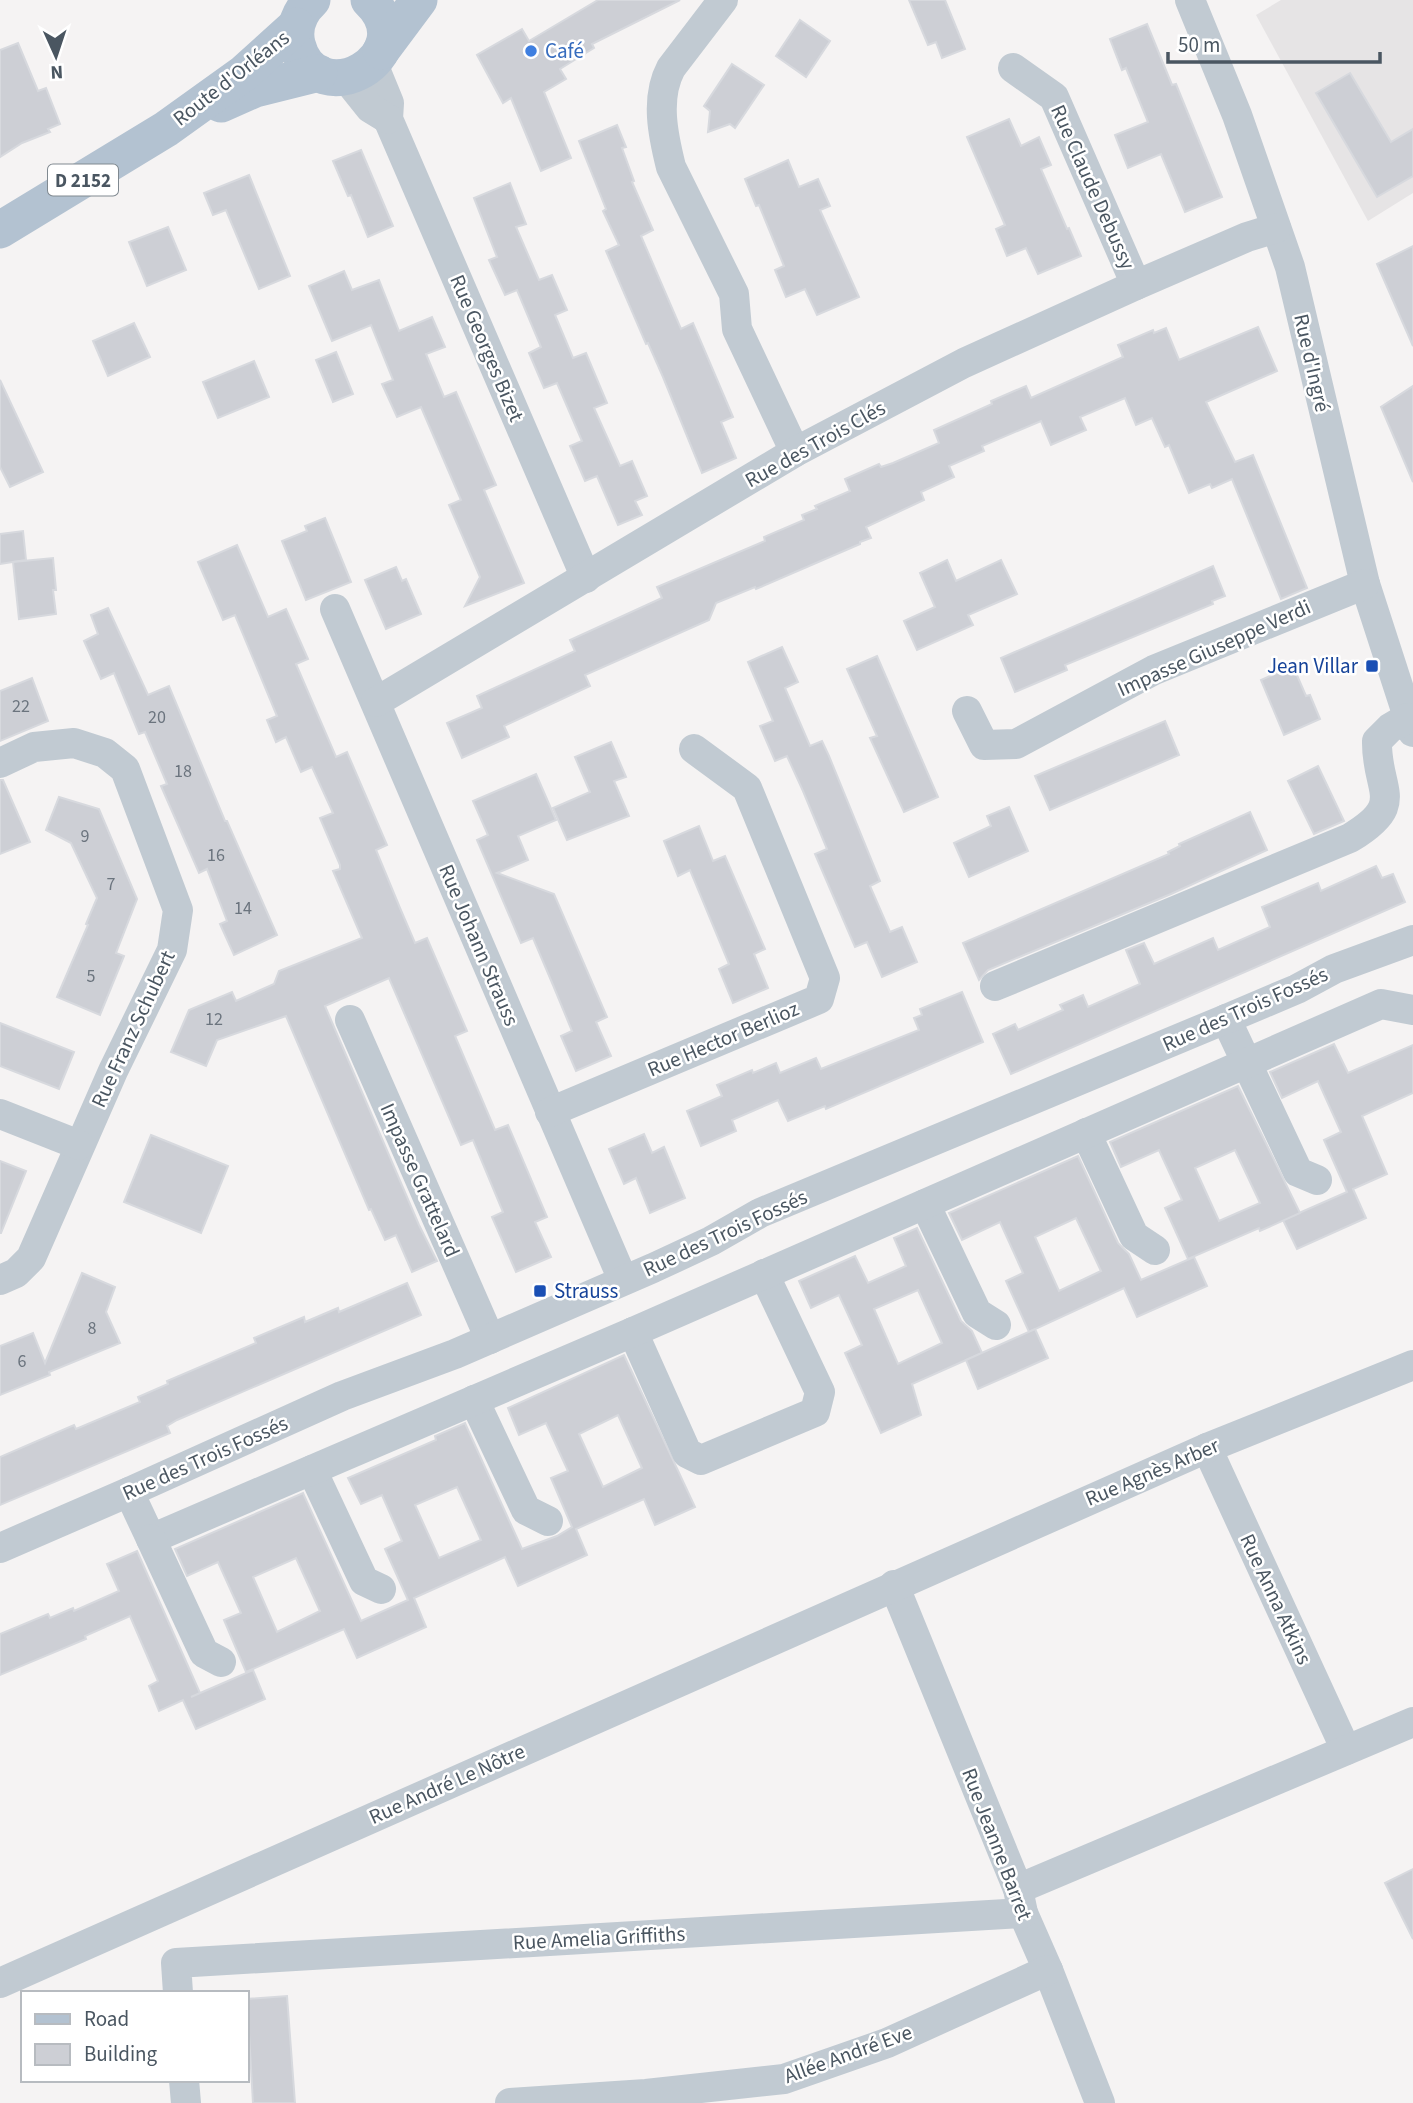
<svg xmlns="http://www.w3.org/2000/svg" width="1413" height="2103" font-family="'Source Sans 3',sans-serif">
<rect width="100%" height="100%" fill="#f5f3f3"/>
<path fill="#e6e4e5" d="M1281,0H1413V193L1368,221L1256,15Z"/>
<g fill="#cdcfd5" stroke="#d7d9de" stroke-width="2" fill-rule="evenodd">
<path d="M598,0H680L592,44L594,48L560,69L566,79L544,92L571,158L541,171L511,98L503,103L477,55L522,29L529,41Z"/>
<path d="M909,0H945L965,49L942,58L936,42L928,45Z"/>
<path d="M800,20L830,41L806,77L776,56Z"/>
<path d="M1147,24L1172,85L1176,84L1222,197L1185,212L1161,154L1128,168L1115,135L1148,122L1126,68L1122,70L1110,39Z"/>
<path d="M18,43L38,91L46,88L60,124L48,129L50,132L22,143L0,157V50Z"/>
<path d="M732,64L764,85L735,128L730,124L708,132L710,111L704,106Z"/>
<path d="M1350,73L1391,142L1413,129V176L1377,197L1316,93Z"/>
<path d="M1009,119L1021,146L1039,137L1051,165L1041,169L1067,229L1069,228L1081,256L1038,274L1026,248L1007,256L996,229L1005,225L967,137Z"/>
<path d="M617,125L626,147L622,148L634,181L632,182L653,230L641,236L681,329L693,323L733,417L721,422L736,458L702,473L663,377L648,343L646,344L606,251L619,245L603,211L606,209L579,141Z"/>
<path d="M361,150L393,226L368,237L351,195L348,196L333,161Z"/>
<path d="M788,160L799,187L818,179L830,206L820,210L859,297L817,315L805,289L786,297L775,270L784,266L759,205L756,206L745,179Z"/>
<path d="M249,175L290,276L259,289L226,210L213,215L204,193Z"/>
<path d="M510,183L526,224L516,227L539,280L552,275L567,310L555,315L573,358L586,353L607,403L594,408L620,466L632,461L647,496L635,501L642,515L618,525L597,476L585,481L570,446L582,441L557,383L544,388L529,353L541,347L517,290L505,295L489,260L497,257L474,198Z"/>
<path d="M168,227L186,270L147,286L129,242Z"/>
<path d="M1413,246V346L1377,264Z"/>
<path d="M344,271L352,290L379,280L399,331L432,317L445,347L426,354L444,397L456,392L471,427L496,485L484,490L524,583L465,606L480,577L449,505L461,500L421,407L397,417L382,384L393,380L371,325L332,341L309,286Z"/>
<path d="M134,323L150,357L108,376L93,341Z"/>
<path d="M1258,327L1277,371L1206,402L1235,462L1253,455L1307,588L1281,599L1232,479L1212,488L1210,484L1189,493L1169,445L1165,447L1152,418L1136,425L1125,398L1080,417L1086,430L1051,445L1041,421L982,446L984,451L949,466L954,477L921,492L924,500L866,527L871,538L860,542V544L756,589L755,587L716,603L709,620L585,675L590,686L504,726L509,737L462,758L447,723L482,708L477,696L575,651L570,640L662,598L657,587L765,541L764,537L804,520L802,515L817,509L815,506L850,491L845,479L879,464L881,467L893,463L939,443L934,430L992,404L991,401L1026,386L1031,398L1123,357L1118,345L1153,330L1154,333L1166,328L1179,360Z"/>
<path d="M336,352L353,394L333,402L316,360Z"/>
<path d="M254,361L269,397L218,418L203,382Z"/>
<path d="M0,380L43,472L10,487L0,467Z"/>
<path d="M1413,386V482L1381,407Z"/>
<path d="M325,518L351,582L306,600L282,541L307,531L305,526Z"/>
<path d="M23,531L26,560L0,564V534Z"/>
<path d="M237,545L268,617L286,609L308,659L296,664L336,757L347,752L362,787L387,845L376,850L400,908L415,943L427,938L467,1031L455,1036L495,1130L508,1125L547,1217L535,1222L551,1257L516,1272L492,1217L503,1212L473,1140L461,1145L389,978L325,1006L419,1225L437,1261L412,1272L396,1235L385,1240L371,1209L369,1210L286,1016L217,1040L206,1066L171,1052L189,1010L232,992L236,1001L274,984L279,971L362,938L333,871L340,869V865L320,818L333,813L312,767L301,772L286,737L276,742L267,720L277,716L235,615L223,620L198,562Z"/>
<path d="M53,558L56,590H53L56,614L19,619L13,562Z"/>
<path d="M947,560L956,581L1001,560L1017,594L968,615L973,625L917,650L904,621L935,607L920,573Z"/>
<path d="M1213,566L1225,596L1212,601L1213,604L1065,665L1067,670L1015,692L1001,658Z"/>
<path d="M396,567L402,581L406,579L421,614L386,629L365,580Z"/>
<path d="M108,608L148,695L169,686L225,821H227L277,935L234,955L220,924L227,921L207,869L199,873L161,786L167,784L145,732L139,734L114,673L101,679L84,641L98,634L91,615Z"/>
<path d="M782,647L798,682L785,688L810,746L822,741L829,756L880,881L870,886L890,932L902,927L917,962L882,977L867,942L855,947L815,854L827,849L803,791L787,756L775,761L760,726L773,721L748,662Z"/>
<path d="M877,656L938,797L904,812L870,738L877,736L847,669Z"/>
<path d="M1293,666L1306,696L1310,695L1320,719L1284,735L1261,680Z"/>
<path d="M32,678L48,721L0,741V691Z"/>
<path d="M1165,721L1179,755L1050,810L1035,776Z"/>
<path d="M611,742L626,777L614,781L629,816L567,840L553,808L590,792L575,757Z"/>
<path d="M1318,766L1344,821L1314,834L1288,781Z"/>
<path d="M536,774L556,820L518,836L528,860L497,873L554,894L607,1017L596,1022L611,1056L576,1071L561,1036L572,1031L553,985L533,938L521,943L477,840L488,835L473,801Z"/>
<path d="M0,780H3L30,842L0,854Z"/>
<path d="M59,797L99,809L137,899L116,953L124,956L100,1015L57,997L88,925L86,924L97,898L71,843L46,830Z"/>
<path d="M1009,807L1028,851L969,877L954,843L991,826L987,816Z"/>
<path d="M1250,812L1267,850L1171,894L988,970L979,980L963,943L1169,854L1168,852L1180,846L1179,844Z"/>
<path d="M699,826L713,861L725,856L765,949L754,954L768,988L733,1003L719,969L729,964L690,870L678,876L664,841Z"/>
<path d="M1376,866L1382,878L1393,874L1405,902L1011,1074L993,1034L1015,1024L1018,1030L1063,1010L1060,1005L1083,995L1088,1007L1140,984L1126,950L1144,943L1154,964L1213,938L1218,950L1270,927L1262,907L1318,883L1321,891Z"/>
<path d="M962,992L983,1042L826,1109L825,1106L788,1121L778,1100L732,1120L736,1131L701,1146L687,1111L722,1096L717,1085L752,1070L753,1073L776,1063L780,1073L816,1058L821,1069L919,1030L914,1018L922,1015L920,1009Z"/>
<path d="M0,1023L74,1052L59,1089L0,1066Z"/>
<path d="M1334,1044L1348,1073L1413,1045V1093L1362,1116L1387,1174L1353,1189L1366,1218L1297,1249L1283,1220L1347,1192L1324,1140L1341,1132L1318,1081L1282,1098L1270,1072Z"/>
<path d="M1238,1086L1300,1213L1260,1231L1259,1228L1188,1259L1165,1208L1182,1200L1159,1150L1121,1167L1110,1142ZM1235,1150L1260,1203L1219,1221L1195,1168Z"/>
<path d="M644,1134L652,1153L664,1147L685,1198L650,1213L636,1178L624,1184L609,1149Z"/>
<path d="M151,1135L228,1166L201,1233L124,1202Z"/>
<path d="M1078,1156L1118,1243L1129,1254L1141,1280L1194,1257L1207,1286L1137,1317L1124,1288L1029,1332L1006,1281L1023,1273L1000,1222L962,1240L949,1213ZM1076,1218L1101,1271L1059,1291L1035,1237Z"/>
<path d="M0,1161L26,1171L1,1233H0Z"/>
<path d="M917,1228L961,1321L972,1331L982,1353L912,1384L921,1415L881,1433L845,1353L862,1345L839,1295L811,1308L799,1281L855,1256L868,1283L906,1266L894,1238ZM918,1290L942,1343L898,1364L874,1309Z"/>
<path d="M82,1273L115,1287L106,1312L120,1343L49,1372L50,1375L0,1395V1346L33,1333L45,1363Z"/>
<path d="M407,1283L421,1315L177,1420L167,1426L170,1433L0,1505V1457L74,1425L76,1429L140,1402L138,1397L168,1384L167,1381L256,1343L254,1338L304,1317L305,1322L338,1308L339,1312Z"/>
<path d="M1035,1329L1048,1358L978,1389L966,1360Z"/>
<path d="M624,1355L695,1507L655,1525L644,1499L576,1529L587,1555L518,1586L505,1557L414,1598L426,1627L357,1658L344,1629L246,1672L224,1620L241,1613L218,1562L187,1576L175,1549L303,1493L361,1621L408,1600L385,1549L402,1541L382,1495L361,1504L348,1478L436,1440L435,1436L465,1423L522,1549L557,1536L572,1527L551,1478L568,1471L546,1423L519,1435L508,1408ZM618,1415L642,1468L603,1487L579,1434ZM457,1487L481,1540L439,1558L415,1505ZM296,1558L320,1611L277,1632L253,1577Z"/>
<path d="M137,1551L200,1693L191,1697L253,1670L265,1699L196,1729L183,1700L159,1711L149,1686L158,1681L130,1616L85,1636L86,1639L0,1675V1634L48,1614L50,1618L73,1608L74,1611L119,1591L107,1564Z"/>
<path d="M1413,1869V1939L1385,1883Z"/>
<path d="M287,1996L295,2103H253L247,1999Z"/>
</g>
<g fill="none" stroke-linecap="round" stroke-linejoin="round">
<g stroke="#c1cad2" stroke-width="30">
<path d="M723,0L671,68C655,98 663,135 671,167L734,294L737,329L795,452"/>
<path d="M1190,0L1237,115L1290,267L1365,584L1413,732"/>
<path d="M373,64L389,103L388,119L586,578"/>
<path d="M1013,68L1054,97L1136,285"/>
<path d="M346,78L370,108L388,119"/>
<path d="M335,609L623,1280"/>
<path d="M376,702L795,452L964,363L1136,285L1247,237L1276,228"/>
<path d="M967,711L984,745L1016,744L1154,670L1365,584"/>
<path d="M0,763L34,747L74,743L105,753L125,769L178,910L172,950L113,1071L31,1258L16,1273L0,1280"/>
<path d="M995,986L1350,838C1408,803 1376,792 1377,741L1390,728L1407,718"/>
<path d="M1226,1019L1298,1172L1317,1180"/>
<path d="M350,1020L490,1339"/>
<path d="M550,1112L819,999L825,978L747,788L694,749"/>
<path d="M0,1114L79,1145"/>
<path d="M1086,1133L1134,1236L1155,1250"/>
<path d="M925,1204L977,1313L996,1325"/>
<path d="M633,1332L687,1453L701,1460L815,1412L820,1392L764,1274"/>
<path d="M474,1400L526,1510L548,1521"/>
<path d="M1207,1448L1346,1750"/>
<path d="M312,1470L364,1581L381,1589"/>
<path d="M129,1492L151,1539L633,1332L1381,1004L1413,1010"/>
<path d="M151,1539L204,1653L221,1662"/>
<path d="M0,1548L129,1492L342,1396L455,1354L653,1268L711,1241L760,1213L1226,1019L1297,989L1334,969L1413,940"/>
<path d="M894,1585L1018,1889L1023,1913L1048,1970L1100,2103"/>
<path d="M1018,1889L1413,1722"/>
<path d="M0,1983L1207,1448L1413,1365"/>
<path d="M178,1993L176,1963L1023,1913"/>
<path d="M184,2080L186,2103"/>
<path d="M510,2103L646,2094L784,2079L887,2043L1048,1970"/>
</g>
<g stroke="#b3c2d1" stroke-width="37">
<path d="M312,0C300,11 293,27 297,44C316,118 427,55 369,0"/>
<path d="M381,51L419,0"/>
<path d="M221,104L255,89L319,73"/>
<path d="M0,230L166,129L244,73L296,26"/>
</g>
</g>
<circle fill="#3f7fe0" stroke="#fff" stroke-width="2.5" cx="531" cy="51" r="7"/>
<g fill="#1a4fb4" stroke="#fff" stroke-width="2.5">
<rect x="1365" y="659" width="14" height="14" rx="3.5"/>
<rect x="533" y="1284" width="14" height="14" rx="3.5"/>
</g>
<g text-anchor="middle" stroke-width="5" stroke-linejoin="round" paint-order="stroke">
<g font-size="18" fill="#6b747e">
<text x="21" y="712">22</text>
<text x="157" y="723">20</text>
<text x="183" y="777">18</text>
<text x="85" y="842">9</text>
<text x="216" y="861">16</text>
<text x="111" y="890">7</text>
<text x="243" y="914">14</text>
<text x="91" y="982">5</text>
<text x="214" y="1025">12</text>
<text x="92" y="1334">8</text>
<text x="22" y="1367">6</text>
</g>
<rect fill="#fff" stroke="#808990" stroke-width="2" x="48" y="164.5" width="70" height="31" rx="5"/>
<g font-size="19" font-weight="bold" fill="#4a5661">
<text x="83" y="187">D 2152</text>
</g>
<g font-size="21" fill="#366cbe" stroke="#fff" text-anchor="start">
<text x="545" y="58">Café</text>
</g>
<g font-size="21" fill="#4a5661" stroke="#fff">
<text transform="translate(231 78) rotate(-38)" y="7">Route d'Orléans</text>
<text transform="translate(1093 187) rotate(66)" y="7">Rue Claude Debussy</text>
<text transform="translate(487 348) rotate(67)" y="7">Rue Georges Bizet</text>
<text transform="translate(1312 363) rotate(77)" y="7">Rue d'Ingré</text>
<text transform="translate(815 444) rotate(-29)" y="7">Rue des Trois Clés</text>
<text transform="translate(1214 648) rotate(-24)" y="7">Impasse Giuseppe Verdi</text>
<text transform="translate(479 945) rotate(67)" y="7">Rue Johann Strauss</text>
<text transform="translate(1245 1009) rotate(-24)" y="7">Rue des Trois Fossés</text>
<text transform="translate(133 1029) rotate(-65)" y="7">Rue Franz Schubert</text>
<text transform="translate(723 1039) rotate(-23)" y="7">Rue Hector Berlioz</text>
<text transform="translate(420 1180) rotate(66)" y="7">Impasse Grattelard</text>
<text transform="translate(725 1233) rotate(-25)" y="7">Rue des Trois Fossés</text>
<text transform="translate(205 1458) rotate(-24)" y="7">Rue des Trois Fossés</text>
<text transform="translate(1152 1472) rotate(-23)" y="7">Rue Agnès Arber</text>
<text transform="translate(1276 1599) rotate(65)" y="7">Rue Anna Atkins</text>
<text transform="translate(447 1784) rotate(-24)" y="7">Rue André Le Nôtre</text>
<text transform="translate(997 1844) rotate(69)" y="7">Rue Jeanne Barret</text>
<text transform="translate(599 1938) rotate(-3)" y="7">Rue Amelia Griffiths</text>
<text transform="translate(848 2054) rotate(-20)" y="7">Allée André Eve</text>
</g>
<g font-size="21" fill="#164399" stroke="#fff" text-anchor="end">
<text x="1358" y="673">Jean Villar</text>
<text x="554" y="1298" text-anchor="start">Strauss</text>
</g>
</g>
<rect x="21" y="1991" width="228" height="91" fill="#ffffff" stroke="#b7bbc0" stroke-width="2"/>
<rect x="35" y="2014" width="35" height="10" fill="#b3c2d1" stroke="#b7bbc0" stroke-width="2"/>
<text x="84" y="2026" font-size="21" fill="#4a5661">Road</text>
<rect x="35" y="2044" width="35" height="21" fill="#cdcfd5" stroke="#b7bbc0" stroke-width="2"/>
<text x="84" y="2061" font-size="21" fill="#4a5661">Building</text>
<g transform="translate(56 56) rotate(177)" stroke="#ffffff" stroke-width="5" paint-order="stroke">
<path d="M0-5L12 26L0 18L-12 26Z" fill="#4a5661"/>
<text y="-10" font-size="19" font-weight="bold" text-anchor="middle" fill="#4a5661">N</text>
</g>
<path d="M1168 52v10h212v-10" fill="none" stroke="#4a5661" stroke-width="3.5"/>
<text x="1178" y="52" font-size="21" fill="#4a5661" stroke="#ffffff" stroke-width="5" paint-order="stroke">50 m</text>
</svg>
